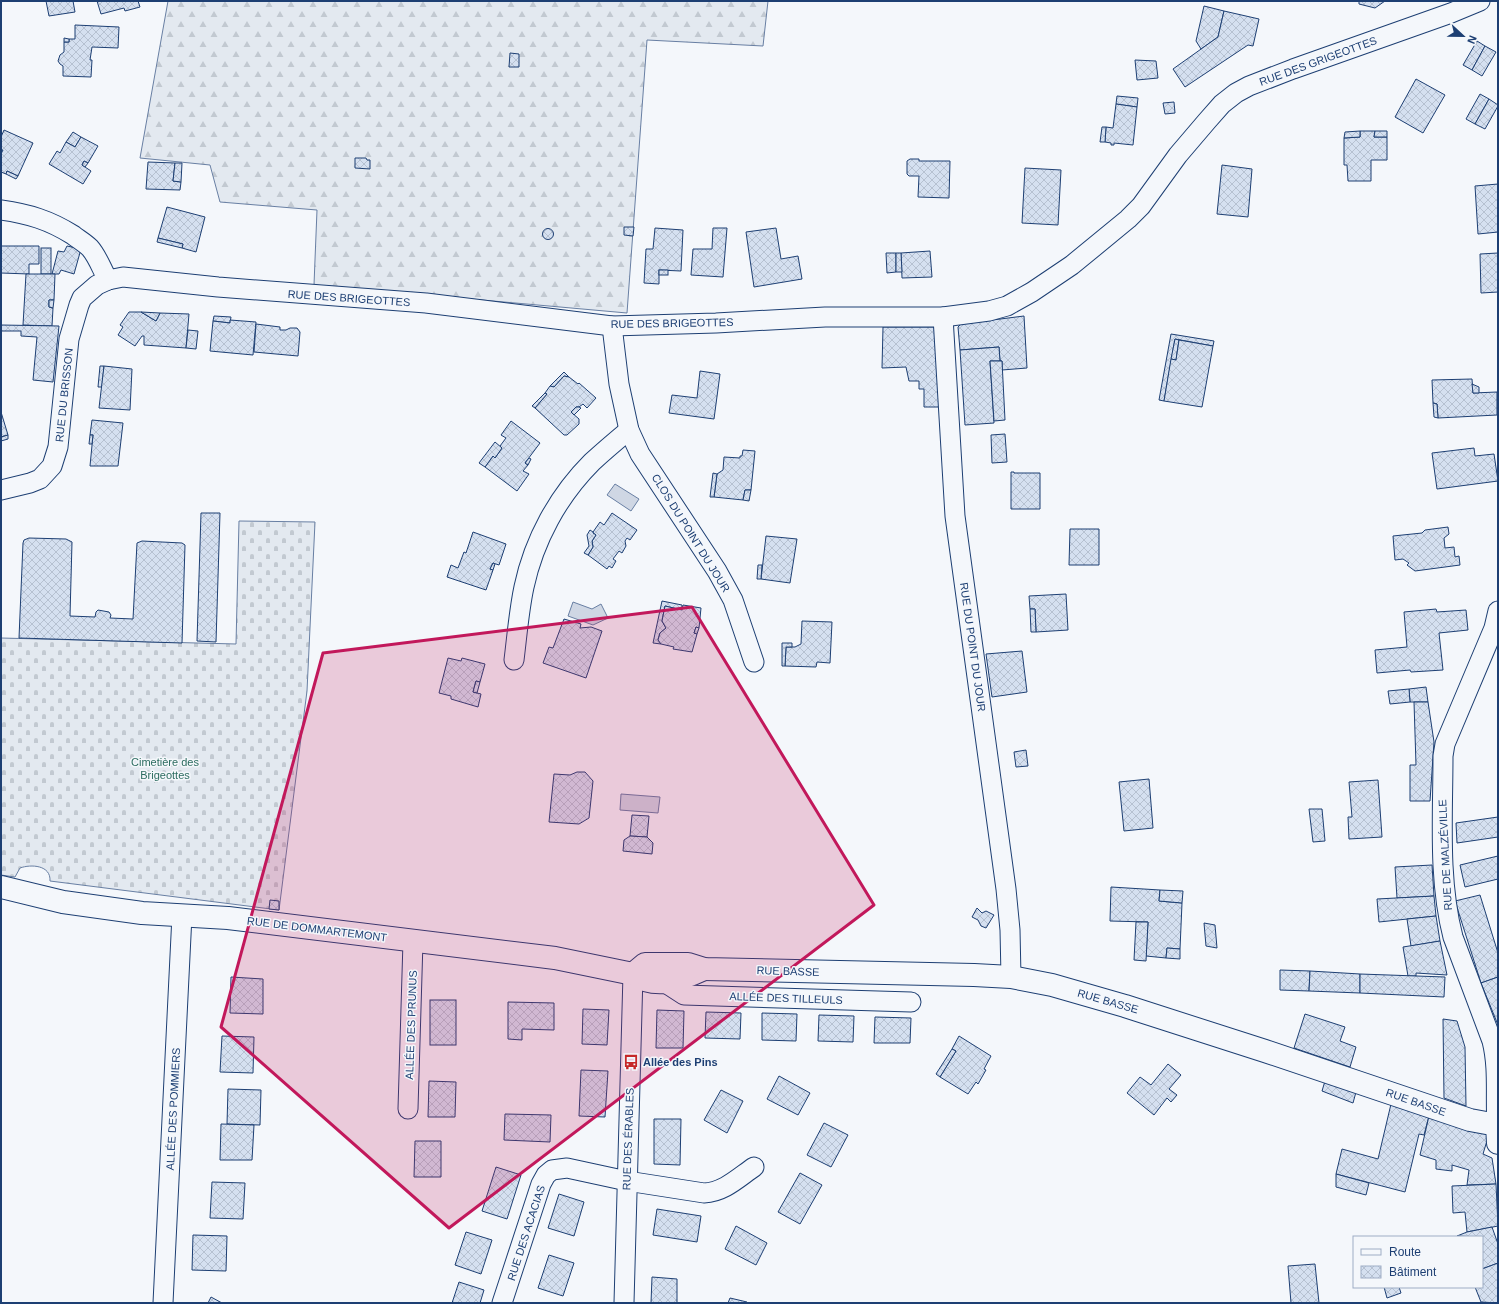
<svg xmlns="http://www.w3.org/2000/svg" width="1499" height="1304" font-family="Arial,sans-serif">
<defs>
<pattern id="forest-firs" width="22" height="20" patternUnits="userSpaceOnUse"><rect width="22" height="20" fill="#e3e9f0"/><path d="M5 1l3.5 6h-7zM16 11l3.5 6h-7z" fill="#c2c9d1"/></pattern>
<pattern id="cemetery-stones" width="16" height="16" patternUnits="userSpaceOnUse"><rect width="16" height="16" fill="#e3e9f0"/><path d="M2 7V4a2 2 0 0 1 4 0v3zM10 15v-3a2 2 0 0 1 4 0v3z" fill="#c2c9d1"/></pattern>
<pattern id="building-cross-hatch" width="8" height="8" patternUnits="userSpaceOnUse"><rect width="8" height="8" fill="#d5e0f0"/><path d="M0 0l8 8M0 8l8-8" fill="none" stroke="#b6c1d1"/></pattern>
</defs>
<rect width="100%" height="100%" fill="#f4f7fb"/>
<path fill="url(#forest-firs)" stroke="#687fa3" d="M168,1H768L763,46L647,40L627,313L314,285L317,210L220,202L210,165L140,158Z"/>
<path fill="url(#cemetery-stones)" stroke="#687fa3" d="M239,521L315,522L307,691L279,910L50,881C51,865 31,864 20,868L15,877L1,875V638L236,644Z"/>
<g fill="#cfd7e4" stroke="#687fa3">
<path d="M615,484L639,499L631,511L607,495Z"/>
<path d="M573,602L592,609L601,604L608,618L593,625L568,616Z"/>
<path d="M621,794L660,797L658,813L620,810Z"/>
</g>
<g fill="url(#building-cross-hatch)" stroke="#1d3f73">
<path d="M46,1H73L75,12L49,16Z"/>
<path d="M97,1H138L140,7L125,11L124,8L101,14Z"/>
<path d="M1359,1H1385L1375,8L1359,4Z"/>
<path d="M1204,6L1224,11L1218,37L1201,49L1196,41Z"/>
<path d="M1224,11L1259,19L1253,46L1248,45L1185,87L1173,69L1218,37Z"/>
<path d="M75,25L119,27L118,48L92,47L90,60H92L91,77L63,76V66L60,64L58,61L60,55L64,52V42H69V39H75Z"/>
<path d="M64,38L69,39V42H64Z"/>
<path d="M1477,41L1485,46L1472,70L1463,65Z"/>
<path d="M1485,46L1496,52L1482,76L1472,70Z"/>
<path d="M510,53L519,54V67H509Z"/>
<path d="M1135,60L1156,61L1158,78L1137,80Z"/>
<path d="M1416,79L1445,95L1423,133L1395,117Z"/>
<path d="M1480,94L1489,99L1475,124L1466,119Z"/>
<path d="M1117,96L1138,98L1137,107L1116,104Z"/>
<path d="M1489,99L1498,105V106L1485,129L1475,124Z"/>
<path d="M1174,102L1175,113L1165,114L1163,103Z"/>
<path d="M1116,104L1137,107L1133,145L1114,143V145H1111V143L1105,142L1106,127L1113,128Z"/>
<path d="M1102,127H1106L1105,142H1100Z"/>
<path d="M4,130L33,143L18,176L7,171L6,174L1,172V154L3,150H1V137Z"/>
<path d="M1360,131H1375L1374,137H1387V160H1371V181H1348L1347,165H1344V138L1360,137Z"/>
<path d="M1360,131V137L1344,138L1345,132Z"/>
<path d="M1375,131H1387V137H1374Z"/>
<path d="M73,132L81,137L75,147L66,142Z"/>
<path d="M81,137L98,146L88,163L84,161L82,165L91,171L83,184L49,164L57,151L60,153L66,142L75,147Z"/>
<path d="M355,158H366L367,160H370V169L355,168Z"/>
<path d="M910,159H919V161H950L949,198L918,197L919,176H909L907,174V161Z"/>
<path d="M84,161L88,163L85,167L82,165Z"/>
<path d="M148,162L175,163L173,181L181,182L180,190L146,189Z"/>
<path d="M175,163H182L181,182L173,181Z"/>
<path d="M1222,165L1252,169L1248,217L1217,214Z"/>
<path d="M1025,168L1061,170L1058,225L1022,223Z"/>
<path d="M7,171L18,176L16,179L6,174Z"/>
<path d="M1498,184V232L1478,234L1475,186Z"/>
<path d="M167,207L205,217L196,252L182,248L183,244L158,238Z"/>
<path d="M624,227H634L633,236L624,235Z"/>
<path d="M655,228L683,230L681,271L659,270V284L644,283L646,249H653Z"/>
<path d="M713,228H727L723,277L691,275L693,249H712Z"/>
<path d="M776,228L781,259L798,256L802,279L754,287L746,232Z"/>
<circle cx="548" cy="234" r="5.5"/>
<path d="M158,238L183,244L182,248L157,242Z"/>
<path d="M1,246H39V264H29V274L1,273Z"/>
<path d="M67,246L81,249L74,274L61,270L59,274H52L58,251L64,252Z"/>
<rect x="41" y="248" width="10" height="26"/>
<path d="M930,251L932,277L902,278L901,253Z"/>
<path d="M886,253H896V272L887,273Z"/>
<path d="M896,253H901L902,272H896Z"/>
<path d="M1498,253V292L1481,293L1480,254Z"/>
<rect x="659" y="270" width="9" height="5"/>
<path d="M26,274H55L54,300H49V307L53,308L52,326L23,325Z"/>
<path d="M49,300H54L53,308L49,307Z"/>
<path d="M129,312H141L156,321L160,313L189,314L186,348L144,345V336H142L135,346L118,335L123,327L120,325Z"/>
<path d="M141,312L160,313L156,321Z"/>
<path d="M214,316L231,317L230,323L213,321Z"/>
<path d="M1024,316L1027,368L1002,370V361H1000L999,347L960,350L958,327L961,324Z"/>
<path d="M230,320L256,322L253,355L210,351L213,321L230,323Z"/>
<path d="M256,324L280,327V330H286L290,328H297L300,332L298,356L254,352Z"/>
<path d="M1,325L59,326L53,382L33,380L37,337L21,336V331H1Z"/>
<path d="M883,327H936L940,407H924V389H919V381H909L906,367L882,368Z"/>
<path d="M188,330L198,331L196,349L186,348Z"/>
<path d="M1171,334L1214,341L1213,346L1175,339L1164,401L1159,400Z"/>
<path d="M1175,339L1179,340L1176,360L1171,359Z"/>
<path d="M1179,340L1213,346L1202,407L1164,401L1171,359L1176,360Z"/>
<path d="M999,347L1000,361H990L994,423L965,425L960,350Z"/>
<path d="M990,361H1002L1005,420L994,421Z"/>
<path d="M100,366H104L102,387H98Z"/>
<path d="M104,366L132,369L130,410L99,408Z"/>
<path d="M700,371L720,374L714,419L669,413L672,395L697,398Z"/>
<path d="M564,372L569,377L564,376L554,387L550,386Z"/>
<path d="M564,376L569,377L578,384L579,383L596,398L587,408L583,404L579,407H576L571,412L579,419V424L567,435H564L535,408L547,394L545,393L550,386L554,387Z"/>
<path d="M1472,379L1473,393L1497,392V415L1438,418L1437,404L1433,403L1432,380Z"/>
<path d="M1472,384L1479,387V393H1473Z"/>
<path d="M545,393L547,394L535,408L532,406Z"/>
<path d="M1433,403L1437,404L1438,418L1434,417Z"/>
<path d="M576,407H579L581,408L574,415L571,412Z"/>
<path d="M1,412L8,435L1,437Z"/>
<path d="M92,420L123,423L118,466H90L93,435H90Z"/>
<path d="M511,421L540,443L525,463L528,465L523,471L529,474L517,491L485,467L493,456L495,458L502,448L500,446L506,438L501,435Z"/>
<path d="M1005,434L1007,462L992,463L991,435Z"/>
<path d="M8,435V439L1,441V437Z"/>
<path d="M90,435H93L92,444H89Z"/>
<path d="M495,442L502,448L495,458L493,456L485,467L479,463Z"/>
<path d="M1474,448L1475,456L1494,454L1498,481L1437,489L1432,453Z"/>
<path d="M743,450L755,451L751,490H745L743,500L714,497L717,474L723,470L724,457L740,458V456H742Z"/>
<path d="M529,458L531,459L528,465L525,463Z"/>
<path d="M1011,472H1014V473H1040V509H1011Z"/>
<path d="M713,473L717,474L714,497H710Z"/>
<path d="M745,490H751L749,501L743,500Z"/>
<path d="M201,513H220L216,642L197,641Z"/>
<path d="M612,513L637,530L630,540L627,538L625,541L626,546L622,553L619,551L613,559L616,561L612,568L609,566L607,569L588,555L593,547L592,541L596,535L593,533V532L600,522L604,525Z"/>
<path d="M1448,527L1449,534L1444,538L1445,548L1454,547L1455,557L1459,556L1460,565L1415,571L1407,565L1409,563L1403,559L1395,560L1393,536L1422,533L1425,530Z"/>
<path d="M1070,529H1099V565H1069Z"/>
<path d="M590,530L593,532V533L596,535L592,541L593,547L588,555L584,553L589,546L587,535Z"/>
<path d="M473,532L506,544L499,565L493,563L490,569L493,570L486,590L447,577L451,565L458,568L464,552L466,553Z"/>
<path d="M766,536L797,539L790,583L761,579Z"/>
<path d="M29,538L66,539L72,542L70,616L95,617L96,612L98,610L109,612L111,615L110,618L133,619L137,543L142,541L182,543L185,545L182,643L19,638L23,543L24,540Z"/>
<path d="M493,563L495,564L493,570L490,569Z"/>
<path d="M758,565H762L761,579H757Z"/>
<path d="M1066,594L1068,630L1036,632L1035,609H1030L1029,596Z"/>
<path d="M662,601L682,605V610L665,606L662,621L666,628L660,633L658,640L661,644L653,643Z"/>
<path d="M683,605L701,608L699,628L696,627L694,633L697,634L692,652L673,649L674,647L661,644L658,640L660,633L666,628L662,621L665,606L682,610Z"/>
<path d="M1030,609H1035L1036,632H1031Z"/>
<path d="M1436,609L1437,612L1466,610L1468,630L1439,633L1443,670L1411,672L1410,670L1377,673L1375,650L1407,647L1404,612Z"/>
<path d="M564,619L581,624L580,628L591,627L602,631L586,678L543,663L549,647L553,648Z"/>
<path d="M802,621L832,622L830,663L817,662L816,667L785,666L786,647H795L801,644Z"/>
<path d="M696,627L699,628L697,634L694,633Z"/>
<path d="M782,643H792V647H786L785,666H782Z"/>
<path d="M1022,651L1027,692L992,697L986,654Z"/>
<path d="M448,658L461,661L462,658L485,664L480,682L476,681L473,692L481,694L478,707L451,699V696L439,693Z"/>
<path d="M476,681L480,682L477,693L473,692Z"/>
<path d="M1426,687L1428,702H1410L1409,689Z"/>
<path d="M1409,689L1410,702L1390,704L1388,691Z"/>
<path d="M1414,702H1428L1434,742L1430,801H1410V765H1416Z"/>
<path d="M1026,750L1028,766L1016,767L1014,752Z"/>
<path d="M577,772H585L593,781L589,818L579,824L549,822L554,774L570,775Z"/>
<path d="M1149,779L1153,828L1124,831L1119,782Z"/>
<path d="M1378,780L1382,837L1349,839L1348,817H1352L1349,782Z"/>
<path d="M1309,809H1322L1325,841L1313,842Z"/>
<path d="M632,815L649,816L647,837L630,836Z"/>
<path d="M1498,817V837L1457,843L1456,823Z"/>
<path d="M630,836L647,837L653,843L652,854L623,851L624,840Z"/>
<path d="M1498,856V879L1465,887L1460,865Z"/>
<path d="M1432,865L1434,896L1397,898L1395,867Z"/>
<path d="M1111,887L1160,890L1159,901L1182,903L1180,949L1167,948L1166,958L1146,956L1148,922L1110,921Z"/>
<path d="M1160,890L1183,891L1182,903L1159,901Z"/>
<path d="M1480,895L1498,953V977L1481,983L1455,901Z"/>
<path d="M1434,896L1436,916L1379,922L1377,899Z"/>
<path d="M270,900L279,901V910L269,909Z"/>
<path d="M977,908L982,913L986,911L994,915L986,928L981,926L978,920L972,917Z"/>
<path d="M1436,916L1440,941L1411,946L1407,919Z"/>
<path d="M1136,922H1148L1146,961L1134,960Z"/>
<path d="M1204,923L1215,925L1217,948L1206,946Z"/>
<path d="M1440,941L1447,975L1416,973V976H1408L1403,947Z"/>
<path d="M1167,948L1180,949V959L1166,958Z"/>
<path d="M1280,970L1310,971L1309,991L1280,990Z"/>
<path d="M1310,971L1360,974V993L1309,991Z"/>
<path d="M1360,974L1445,977L1444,997L1360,993Z"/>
<path d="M231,977L263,979V1014L230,1013Z"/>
<path d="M1498,977V1025L1481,983Z"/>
<rect x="430" y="1000" width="26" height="45"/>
<path d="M508,1002L554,1003V1030L522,1029V1040L508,1039Z"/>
<path d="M583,1009L609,1010L607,1045L582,1044Z"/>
<path d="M657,1010L684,1011L683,1048H656Z"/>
<path d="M706,1012L741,1013L740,1039L705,1038Z"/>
<path d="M762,1013L797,1014L796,1041L762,1040Z"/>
<path d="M1305,1014L1345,1027L1340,1041L1356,1047L1350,1067L1294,1048Z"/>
<path d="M819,1015L854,1016L853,1042L818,1041Z"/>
<path d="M875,1017L911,1018L910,1043H874Z"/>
<path d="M1443,1019L1457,1021L1465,1047L1466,1106L1444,1098Z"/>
<path d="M222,1036L254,1037L253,1073L220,1072Z"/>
<path d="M959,1036L991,1056L984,1069L986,1070L978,1084L976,1082L968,1094L940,1077L956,1051L952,1049Z"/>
<path d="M952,1049L956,1051L940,1077L936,1074Z"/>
<path d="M1168,1064L1181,1075L1169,1089L1177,1095L1171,1102L1167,1098L1154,1115L1127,1093L1140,1077L1151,1085Z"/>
<path d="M581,1070L608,1071L605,1117L579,1116Z"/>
<path d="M779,1076L810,1093L798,1115L767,1099Z"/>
<path d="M429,1081L456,1082L455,1117H428Z"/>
<path d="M1325,1081L1356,1092L1353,1103L1322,1091Z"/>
<path d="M228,1089L261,1090L260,1125L227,1124Z"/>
<path d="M721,1090L743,1101L727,1133L704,1120Z"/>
<path d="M1391,1104L1429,1116L1424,1135L1419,1134L1405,1192L1336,1174L1342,1149L1378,1159Z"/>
<path d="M505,1114L551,1115L550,1142L504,1140Z"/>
<path d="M1429,1116L1489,1134L1483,1154L1492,1158L1496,1184L1467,1185L1469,1170L1452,1165V1171L1436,1169V1160L1420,1155Z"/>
<path d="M654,1119H681L680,1165L654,1164Z"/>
<path d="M824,1123L848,1135L831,1167L807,1155Z"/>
<path d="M221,1124L254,1125L252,1160H220Z"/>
<path d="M415,1141H441V1177H414Z"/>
<path d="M496,1167L521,1175L507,1219L482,1211Z"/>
<path d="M800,1173L822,1185L800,1224L778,1212Z"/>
<path d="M1336,1174L1369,1183L1366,1195L1336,1187Z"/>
<path d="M212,1182L245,1183L243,1219L210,1218Z"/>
<path d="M1496,1184L1498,1226L1467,1232L1465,1212L1453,1213L1452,1186Z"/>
<path d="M559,1194L584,1202L574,1236L548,1228Z"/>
<path d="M657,1209L701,1216L697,1242L653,1235Z"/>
<path d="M736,1226L767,1243L756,1265L725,1249Z"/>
<path d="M1492,1227L1498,1244V1263L1482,1269V1237L1457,1236L1467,1232Z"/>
<path d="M466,1232L492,1240L481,1274L455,1265Z"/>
<path d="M193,1235L227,1236L226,1271L192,1270Z"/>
<path d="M549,1255L574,1263L563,1296L538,1288Z"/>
<path d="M1498,1263V1303L1481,1302L1475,1287H1482V1269Z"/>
<path d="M1315,1264L1319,1303H1291L1288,1266Z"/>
<path d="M652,1277L677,1279V1303H651Z"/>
<path d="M459,1282L484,1290L480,1303H452Z"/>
<path d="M1384,1287H1399L1401,1293L1387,1298Z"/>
<path d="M211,1297L222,1303H208Z"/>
<path d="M730,1298L747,1302L746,1303H728Z"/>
</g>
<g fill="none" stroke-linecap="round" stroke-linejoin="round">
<defs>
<g id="minor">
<path d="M1,210C29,214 49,220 73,235C78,239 85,243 90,248C98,257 102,270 108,280"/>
<path d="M943,317L955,516L1006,889L1010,930L1011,977"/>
<path d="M612,326L619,384L629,430L640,454L717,571L733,600L754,662"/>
<path d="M1,490L30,483L40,479L52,466L58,447L69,339L79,305L82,298L97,285L108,280L123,277L218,287L426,303L612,326L716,323L825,317H943L989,311L1007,306L1032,292L1072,265L1128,219L1141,206L1178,155L1207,121L1222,104L1236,93L1249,86L1293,69L1451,13L1480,1"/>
<path d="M1498,611L1494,628L1445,744L1443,756C1443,816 1438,879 1453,937L1492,1041C1499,1069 1495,1097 1497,1125L1498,1126"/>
<path d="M514,660C517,636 519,610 524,587C534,540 558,496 592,462C604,451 617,440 629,430"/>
<path d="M664,982L684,995L911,1002"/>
<path d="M408,1109L413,941"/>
<path d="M163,1303L182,915"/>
<path d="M502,1303L541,1184L546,1175L552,1170L567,1168L627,1181L704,1193C724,1192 738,1178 754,1167"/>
<path d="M624,1303L633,974"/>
</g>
<g id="tertiary">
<path d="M1,887L63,902L142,913L228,918L555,958L633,974C657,990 680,980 704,969"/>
<path d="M633,974L645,964H688L704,969L974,975L1011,977L1052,985L1125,1006L1265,1051L1470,1120L1497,1125L1498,1143"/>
</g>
</defs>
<use href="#minor" stroke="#1d3f73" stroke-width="21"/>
<use href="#tertiary" stroke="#1d3f73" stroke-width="24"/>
<use href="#minor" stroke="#f4f7fb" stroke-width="19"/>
<use href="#tertiary" stroke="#f4f7fb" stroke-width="22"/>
</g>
<path fill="#c2185b" fill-opacity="0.2" stroke="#c2185b" stroke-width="3" stroke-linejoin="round" d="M692,607L874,905L449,1228L221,1027L323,653Z"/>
<defs>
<symbol id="bus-bare" viewBox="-9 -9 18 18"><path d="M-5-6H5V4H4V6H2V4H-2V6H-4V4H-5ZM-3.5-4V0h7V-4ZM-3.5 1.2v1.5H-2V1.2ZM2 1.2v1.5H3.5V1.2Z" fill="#c62828" stroke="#f4f7fb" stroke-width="2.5" paint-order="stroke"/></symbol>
</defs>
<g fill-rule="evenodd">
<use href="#bus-bare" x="620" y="1051" width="22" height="22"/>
</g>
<g text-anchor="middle" stroke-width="3" stroke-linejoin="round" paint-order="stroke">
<g font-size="11" fill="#1d3f73" stroke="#f4f7fb">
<text transform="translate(1318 61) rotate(-20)" y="4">RUE DES GRIGEOTTES</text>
<text transform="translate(349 298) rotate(4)" y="4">RUE DES BRIGEOTTES</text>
<text transform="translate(672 323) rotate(-1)" y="4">RUE DES BRIGEOTTES</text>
<text transform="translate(64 395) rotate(-84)" y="4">RUE DU BRISSON</text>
<text transform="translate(691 533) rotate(58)" y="4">CLOS DU POINT DU JOUR</text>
<text transform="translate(973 647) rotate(82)" y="4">RUE DU POINT DU JOUR</text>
<text transform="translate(1445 855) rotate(-93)" y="4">RUE DE MALZÉVILLE</text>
<text transform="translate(317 929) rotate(7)" y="4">RUE DE DOMMARTEMONT</text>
<text transform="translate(788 971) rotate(2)" y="4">RUE BASSE</text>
<text transform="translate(786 998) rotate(2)" y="4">ALLÉE DES TILLEULS</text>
<text transform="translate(1108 1001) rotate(16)" y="4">RUE BASSE</text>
<text transform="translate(411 1025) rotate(-88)" y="4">ALLÉE DES PRUNUS</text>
<text transform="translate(1416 1102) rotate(19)" y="4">RUE BASSE</text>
<text transform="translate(173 1109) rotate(-87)" y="4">ALLÉE DES POMMIERS</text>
<text transform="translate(628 1139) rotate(-88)" y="4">RUE DES ÉRABLES</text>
<text transform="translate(526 1233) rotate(-72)" y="4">RUE DES ACACIAS</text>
</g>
<g font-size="11" fill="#2c6c60" stroke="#f4f7fb">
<text x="165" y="766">Cimetière des<tspan x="165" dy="13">Brigeottes</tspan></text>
</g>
<g font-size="11" font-weight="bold" fill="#1d3f73" stroke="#f4f7fb" text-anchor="start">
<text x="643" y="1066">Allée des Pins</text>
</g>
</g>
<rect width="1499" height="1304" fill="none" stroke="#1d3f73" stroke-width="4"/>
<rect x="1353" y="1236" width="130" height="52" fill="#f4f7fb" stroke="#9eadc5"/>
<rect x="1361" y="1249" width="20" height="6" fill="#f4f7fb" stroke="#9eadc5"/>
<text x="1389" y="1256" font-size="12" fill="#1d3f73">Route</text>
<rect x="1361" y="1266" width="20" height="12" fill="url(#building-cross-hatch)" stroke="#9eadc5"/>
<text x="1389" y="1276" font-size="12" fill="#1d3f73">Bâtiment</text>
<g transform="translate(1463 36) rotate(112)" stroke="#f4f7fb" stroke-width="3" paint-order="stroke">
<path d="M0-3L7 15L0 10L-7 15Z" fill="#1d3f73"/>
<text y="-6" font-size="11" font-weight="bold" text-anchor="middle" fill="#1d3f73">N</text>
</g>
</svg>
